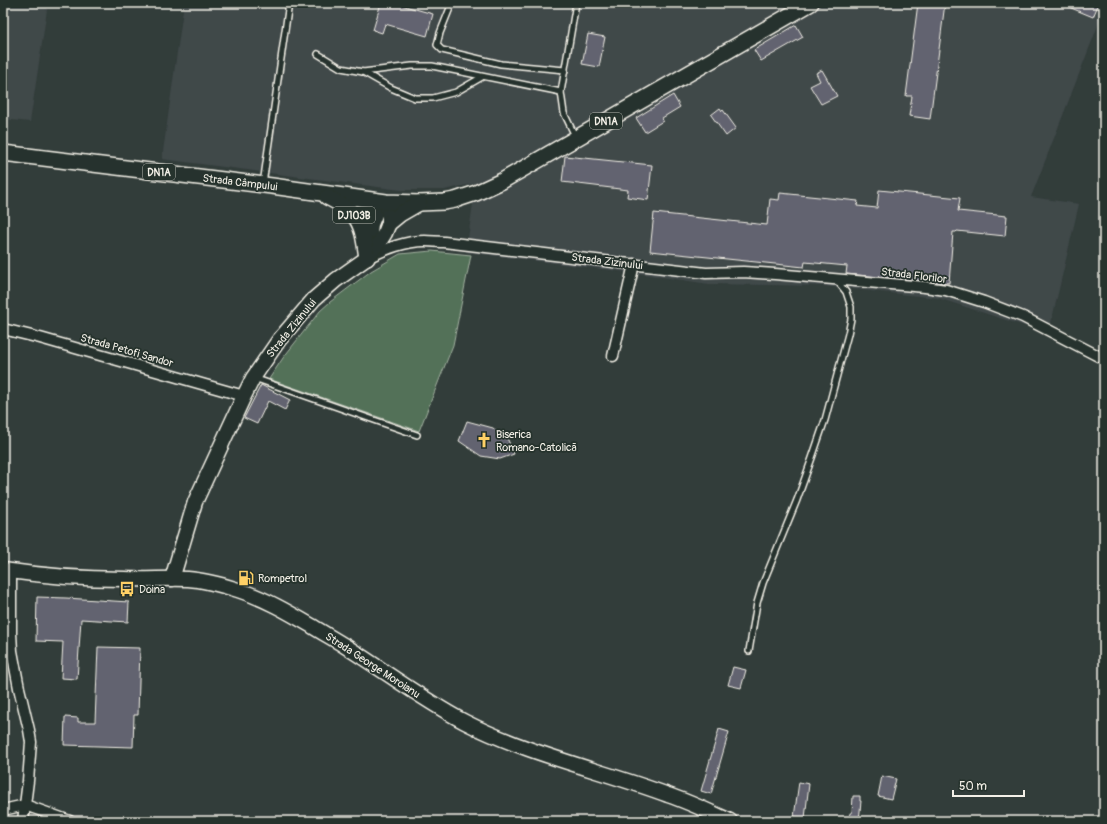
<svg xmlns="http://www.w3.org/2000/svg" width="1107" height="824" font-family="Pangolin,sans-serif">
<rect width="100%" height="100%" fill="#323d3a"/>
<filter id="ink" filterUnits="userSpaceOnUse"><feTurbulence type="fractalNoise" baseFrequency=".025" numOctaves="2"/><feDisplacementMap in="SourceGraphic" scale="8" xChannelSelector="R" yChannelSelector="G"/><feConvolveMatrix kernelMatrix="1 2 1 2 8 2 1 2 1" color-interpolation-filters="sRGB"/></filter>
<g filter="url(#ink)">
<g fill="#40484a">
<path d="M3,3H48L30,122L3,119Z"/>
<path d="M184,3H1104V10L1031,197L1079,204L1051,323L1037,330L938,298L822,286L709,284L642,274L466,252L476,183L444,190H401L162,159Z"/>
</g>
<path fill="#527159" stroke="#a3b1a0" d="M432,251L471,255L453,345L419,431L269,379L283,358L320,311L330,302L371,271L400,254Z"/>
<g fill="#626370" stroke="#f4f1e8">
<path d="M381,3H394L433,14L427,36L385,24L382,33L373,30Z"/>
<path d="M918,3H945L930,119L909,116L912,96H906Z"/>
<path d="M1059,3H1099L1093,17Z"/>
<path d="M796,25L803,37L761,61L754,50Z"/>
<path d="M588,34L605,37L599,67L582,64Z"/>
<path d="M822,70L837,96L821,104L810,86L820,81L816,73Z"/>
<path d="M673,95L680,107L662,118L663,121L645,132L636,118Z"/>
<path d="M720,108L722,111L723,110L736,128L726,136L711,115Z"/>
<path d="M565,156L652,165L648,200L627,197L628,190L562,182Z"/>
<path d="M879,190L960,198L958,211L1007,216L1005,236L957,231L956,232H953L949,283L846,274L847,266L805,262L804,267L650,251L654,213L767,225L770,199L779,200L780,193L858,201L857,206L877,208Z"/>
<path d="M261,385L290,400L285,410L268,401L257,424L244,418Z"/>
<path d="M467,421L493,428L508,440L514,454L500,459L481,456L459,441Z"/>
<path d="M37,597L66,598L129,602L128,622L81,619L77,679L61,678L63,642L36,641Z"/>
<path d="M98,647L140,648L138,715H134L133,747L64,745L65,717L78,718V722H95Z"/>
<path d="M733,667L746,670L741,688L728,685Z"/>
<path d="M719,729L729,732L711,794L701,791Z"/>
<path d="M882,776L896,779L891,799L878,796Z"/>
<path d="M799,782L809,784L805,818L794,817Z"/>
<path d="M853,796H860V801H861L859,821H849L850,813H852Z"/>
</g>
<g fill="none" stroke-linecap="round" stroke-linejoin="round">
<defs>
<g id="service">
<path d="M452,3L440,33L437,45L442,50L501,64L565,70"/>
<path d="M576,3L561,92L564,113L576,138"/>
<path d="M318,54L341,68L363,72L412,66H432L561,92"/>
<path d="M363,72L391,88L415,98H433L456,92L482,77"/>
<path d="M263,184L289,3"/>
<path d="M254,378L417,435"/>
<path d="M749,651L757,603L763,583L797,500L812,458L825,420L848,334L851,319V307L846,292L837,281"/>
</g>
<g id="minor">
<path d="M369,257C386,249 405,241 425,241C431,241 438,242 444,242L706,273L743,272L775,274L925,287L946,290L984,302L1023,317L1104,359"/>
<path d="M3,329L40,338L244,396"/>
<path d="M613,356L634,264"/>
<path d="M11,571V633L12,651L19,688L29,730L31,742L28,781L23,821"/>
<path d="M3,810L25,805L70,821"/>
</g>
<g id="secondary">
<path d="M368,250L371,224L376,212L386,202"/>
<path d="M3,570C43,576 84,579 125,579C146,580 167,578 188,579C204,580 222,585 238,590C264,598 288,612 312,626C323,633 334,639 345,646C385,671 423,700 465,722C530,755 601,770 668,795C689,802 710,812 730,821"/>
<path d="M172,579L195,502L244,396L253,378L279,340L314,299L336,280L367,258L380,241L385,233L389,223V215L386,202"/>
</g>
<g id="primary">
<path d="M3,153L272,186L386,202L419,203L444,202L455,200L476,193L502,181L811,3"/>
<path d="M327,197C360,213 362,222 367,258"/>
<path d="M389,223L400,214L419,203"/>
</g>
</defs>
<use href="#service" stroke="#f4f1e8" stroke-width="8"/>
<use href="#minor" stroke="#f4f1e8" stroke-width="13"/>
<use href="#secondary" stroke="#f4f1e8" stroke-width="17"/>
<use href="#primary" stroke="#f4f1e8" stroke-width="18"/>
<use href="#service" stroke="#26332d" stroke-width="5"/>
<use href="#minor" stroke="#26332d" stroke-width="10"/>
<use href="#secondary" stroke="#26332d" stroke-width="14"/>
<use href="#primary" stroke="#26332d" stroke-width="15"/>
</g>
</g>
<defs>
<symbol id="church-bare" viewBox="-9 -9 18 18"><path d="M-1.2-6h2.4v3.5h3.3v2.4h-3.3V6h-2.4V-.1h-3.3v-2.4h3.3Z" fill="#ffd166" stroke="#26332d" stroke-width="2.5" paint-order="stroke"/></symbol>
<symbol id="fuel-bare" viewBox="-9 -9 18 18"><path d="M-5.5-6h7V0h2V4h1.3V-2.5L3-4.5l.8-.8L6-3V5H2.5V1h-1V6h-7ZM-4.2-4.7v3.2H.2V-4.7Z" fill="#ffd166" stroke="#26332d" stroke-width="2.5" paint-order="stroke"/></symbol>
<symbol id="bus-bare" viewBox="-9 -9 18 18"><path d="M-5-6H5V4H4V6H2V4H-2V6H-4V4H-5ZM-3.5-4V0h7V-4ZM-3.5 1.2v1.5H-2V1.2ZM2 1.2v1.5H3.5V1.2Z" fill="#ffd166" stroke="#26332d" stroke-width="2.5" paint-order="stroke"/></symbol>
</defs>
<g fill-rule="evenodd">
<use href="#church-bare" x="473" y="429" width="22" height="22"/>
<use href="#fuel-bare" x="235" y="567" width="22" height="22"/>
<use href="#bus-bare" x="116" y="578" width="22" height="22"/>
</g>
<g text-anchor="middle" stroke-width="3.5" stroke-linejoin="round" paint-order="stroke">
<g fill="#26332d" stroke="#b6b8b0" stroke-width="1">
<rect x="590" y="113" width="32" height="16" rx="3"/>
<rect x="143" y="164" width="32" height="16" rx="3"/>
<rect x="333" y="207" width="42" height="16" rx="3"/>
</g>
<g font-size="10" font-weight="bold" fill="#f4f1e8">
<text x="606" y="125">DN1A</text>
<text x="159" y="176">DN1A</text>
<text x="354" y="219">DJ103B</text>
</g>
<g font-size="11" fill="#f4f1e8" stroke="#26332d">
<text transform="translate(240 182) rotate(7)" y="4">Strada Câmpului</text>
<text transform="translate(607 261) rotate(7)" y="4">Strada Zizinului</text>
<text transform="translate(914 275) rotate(7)" y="4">Strada Florilor</text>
<text transform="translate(291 328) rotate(-51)" y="4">Strada Zizinului</text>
<text transform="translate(127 350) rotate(16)" y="4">Strada Petofi Sandor</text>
<text transform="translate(373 665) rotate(33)" y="4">Strada George Moroianu</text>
</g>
<g font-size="11" fill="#f4f1e8" stroke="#26332d" text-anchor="start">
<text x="496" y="438">Biserica<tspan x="496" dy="13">Romano-Catolică</tspan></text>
<text x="258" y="582">Rompetrol</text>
<text x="139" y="593">Doina</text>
</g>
</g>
<rect width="1107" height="824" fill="none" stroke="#26332d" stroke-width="16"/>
<rect x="8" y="8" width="1091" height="808" fill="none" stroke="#f4f1e8" stroke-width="1.5" filter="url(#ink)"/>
<path d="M953 790v6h71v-6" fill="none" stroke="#f4f1e8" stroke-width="2"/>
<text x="959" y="790" font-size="12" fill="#f4f1e8" stroke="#26332d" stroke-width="3" paint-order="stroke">50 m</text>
</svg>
